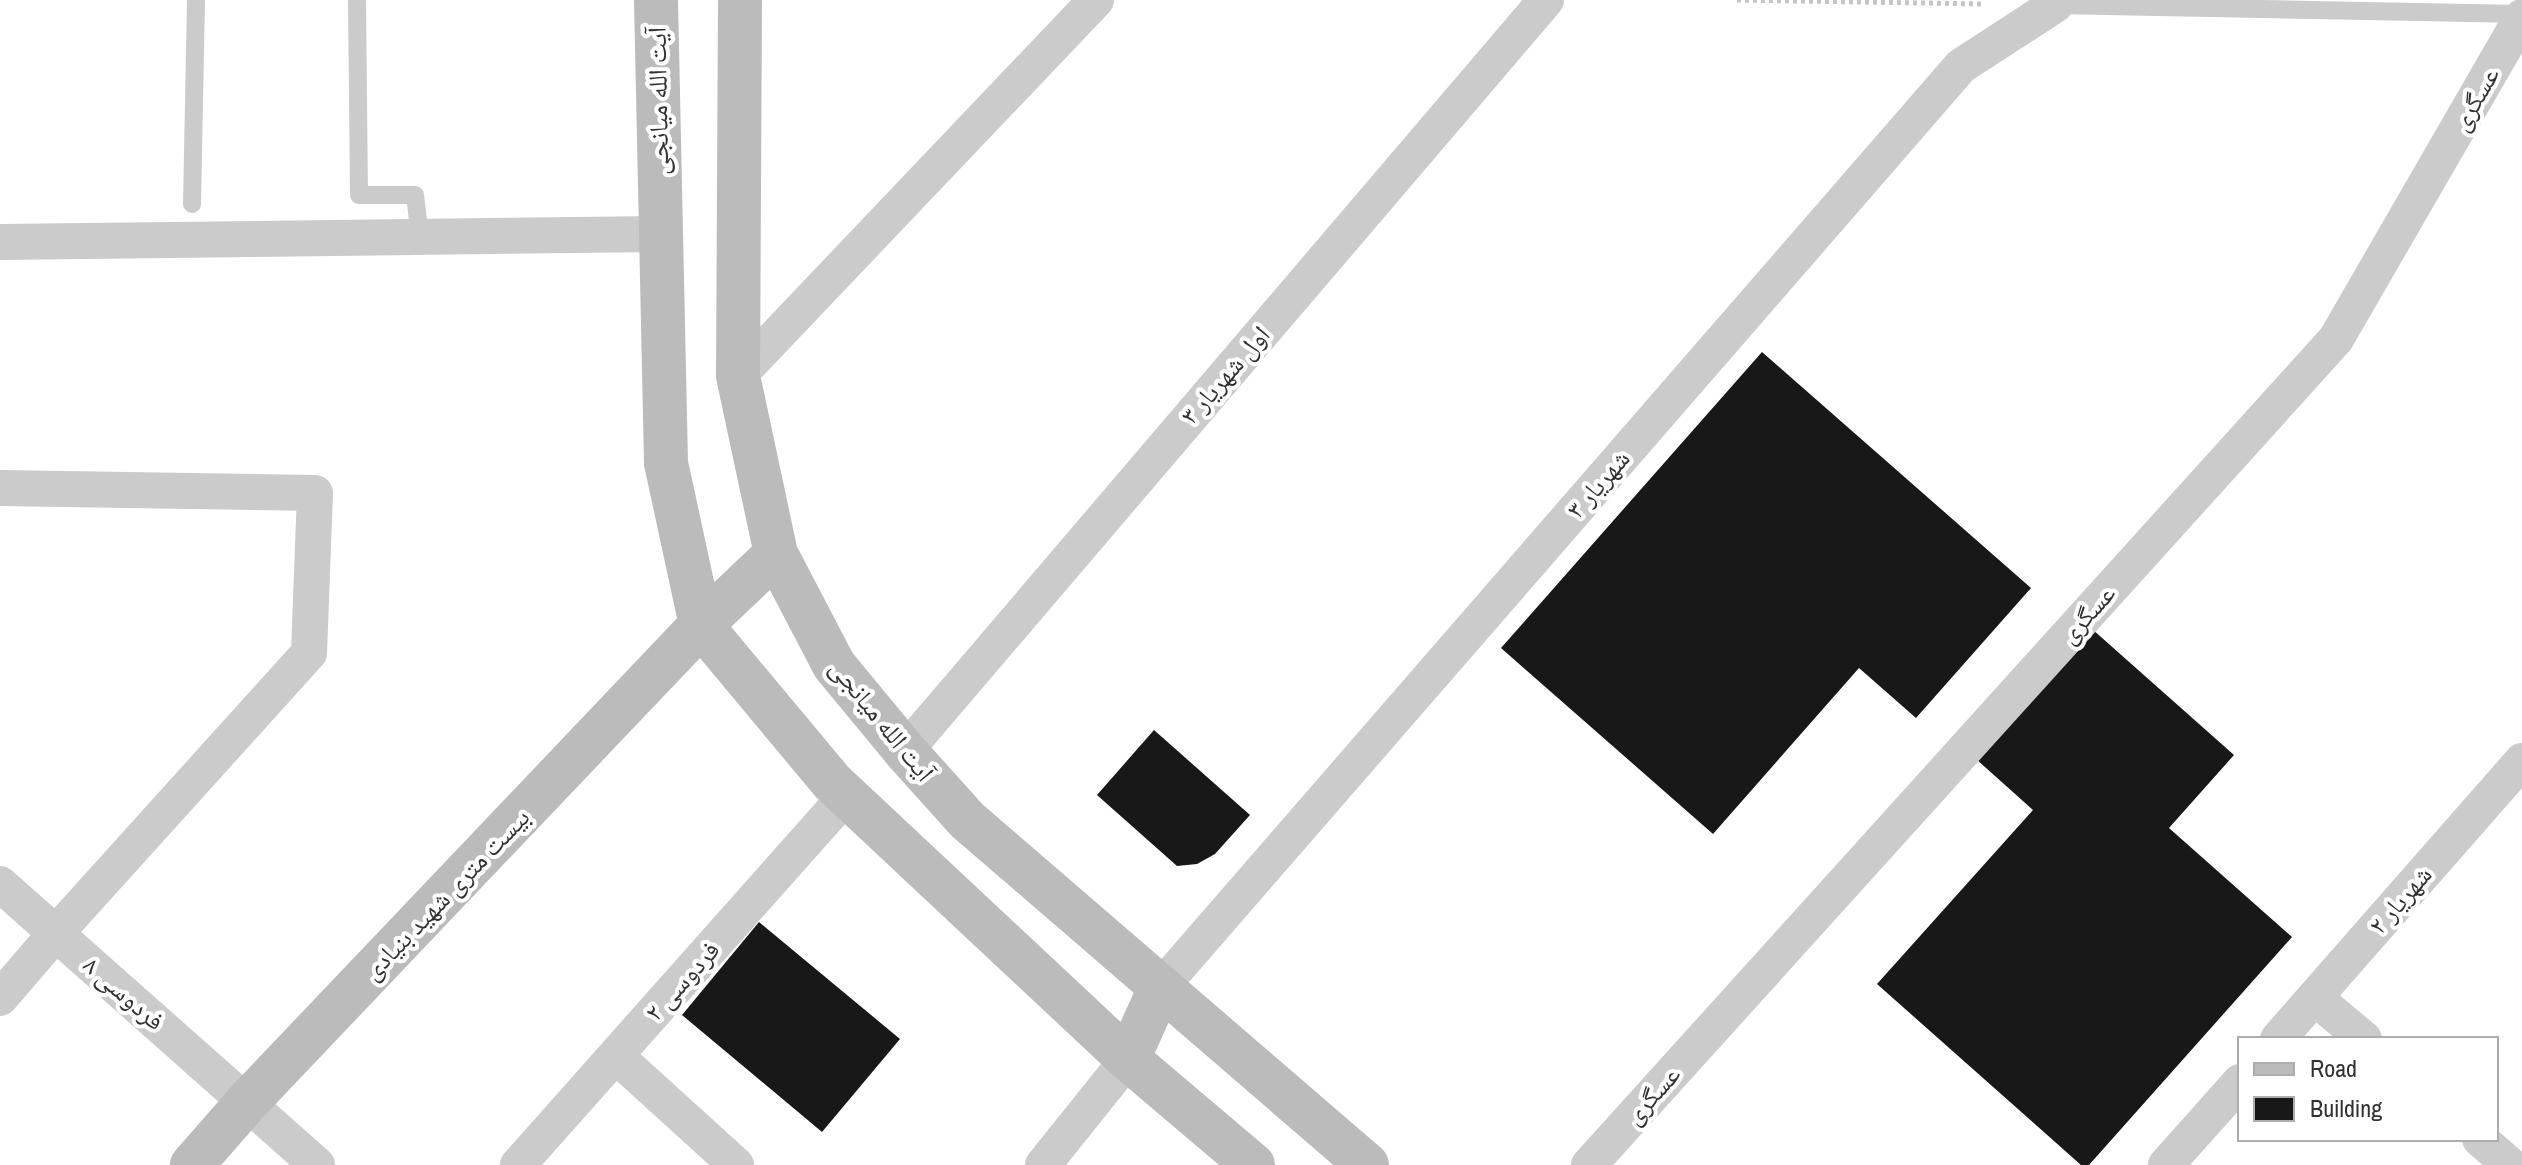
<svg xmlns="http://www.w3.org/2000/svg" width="2522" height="1165" font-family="'Archivo Narrow','Noto Naskh Arabic',sans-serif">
<rect width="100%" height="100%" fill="#fff"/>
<g fill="#181818">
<path d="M1762,352L2031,588L1916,718L1859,668L1713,834L1501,648Z"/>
<path d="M2092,629L2234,755L2169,828L2292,937L2089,1165H2081L1877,984L2033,810L1976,759Z"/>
<path d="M1154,730L1250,815L1215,854L1197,864L1177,866L1097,795Z"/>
<path d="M759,922L900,1039L822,1132L682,1015Z"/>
</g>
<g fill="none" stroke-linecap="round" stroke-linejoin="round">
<path stroke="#c5c5c5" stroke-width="5" stroke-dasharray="4 4" stroke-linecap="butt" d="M1737,0L1984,4"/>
<g stroke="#cbcbcb" stroke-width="18">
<path d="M357,0L359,195H415L420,238"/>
<path d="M2055,5L2522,14"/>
<path d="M192,204L196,0"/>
</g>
<g stroke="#cbcbcb" stroke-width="36">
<path d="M0,242L661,234"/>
<path d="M738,376L1096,0"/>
<path d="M0,488L315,493L309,653L56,933L0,998"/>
<path d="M905,751L1546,0"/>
<path d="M0,884L317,1165"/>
<path d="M1160,988L1961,66L2055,5"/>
<path d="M2315,998L2364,1039"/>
<path d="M2278,1039L2522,761"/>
<path d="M616,1056L736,1165"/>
<path d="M2480,1139L2510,1165"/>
<path d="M518,1165L846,796"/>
<path d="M1043,1165L1128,1059"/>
<path d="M1589,1165L2336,339L2522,17"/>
<path d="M2166,1165L2240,1082"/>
</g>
<g stroke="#bbb" stroke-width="44">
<path d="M656,0L666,463L701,625L832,782L1128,1059L1253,1165"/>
<path d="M740,0L738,376L776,554L834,665L905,751L967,820L1367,1165"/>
<path d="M1128,1059L1160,988"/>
<path d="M192,1165L248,1101L701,625L776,554"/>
</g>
</g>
<g text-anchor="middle" stroke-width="8" stroke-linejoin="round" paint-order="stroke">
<g font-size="26" fill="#313131" stroke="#fff">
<text transform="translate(2475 99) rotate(-60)" y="9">عسگری</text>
<text transform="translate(658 101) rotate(-91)" y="9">آیت الله میانجی</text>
<text transform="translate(1225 375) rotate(-49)" y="9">اول شهریار ۳</text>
<text transform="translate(1598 484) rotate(-49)" y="9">شهریار ۳</text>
<text transform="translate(2087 614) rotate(-48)" y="9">عسگری</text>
<text transform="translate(882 720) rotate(51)" y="9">آیت الله میانجی</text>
<text transform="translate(446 894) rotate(-46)" y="9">بیست متری شهید بنیادی</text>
<text transform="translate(2400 900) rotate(-49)" y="9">شهریار ۲</text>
<text transform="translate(682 981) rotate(-48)" y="9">فردوسی ۲</text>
<text transform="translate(124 993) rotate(41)" y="9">فردوسی ۸</text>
<text transform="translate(1652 1095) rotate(-48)" y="9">عسگری</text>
</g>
</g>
<rect x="2238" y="1037" width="260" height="104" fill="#ffffff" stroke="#adadad" stroke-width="2"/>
<rect x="2254" y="1063" width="40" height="12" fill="#bbbbbb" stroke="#adadad" stroke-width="2"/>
<text x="2310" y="1077" font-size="24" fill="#313131">Road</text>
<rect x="2254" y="1097" width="40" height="24" fill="#181818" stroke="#adadad" stroke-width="2"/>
<text x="2310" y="1117" font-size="24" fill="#313131">Building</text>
</svg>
